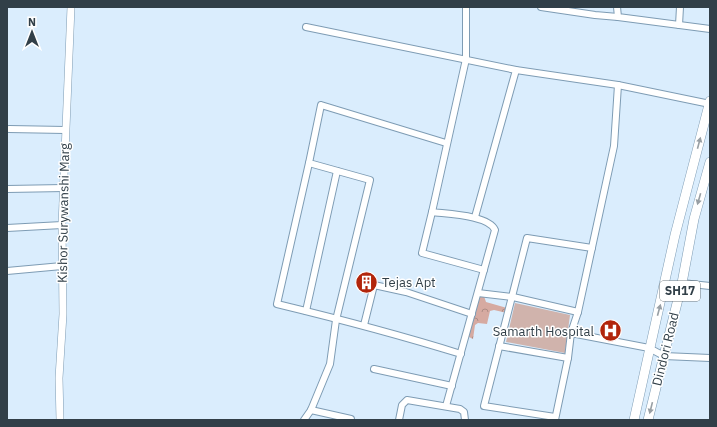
<svg xmlns="http://www.w3.org/2000/svg" width="717" height="427" font-family="'IBM Plex Sans',sans-serif">
<defs>
<pattern id="forest-crowns" width="20" height="18" patternUnits="userSpaceOnUse"><rect width="20" height="18" fill="#d6aaa1"/><path d="M2 6a3 3 0 1 1 6 0M12 15a3 3 0 1 1 6 0" fill="none" stroke="#ae8c85"/></pattern>
</defs>
<rect width="100%" height="100%" fill="#daedfd"/>
<path fill="#d0b3ac" d="M515,303L570,315L565,353L506,342Z"/>
<path fill="url(#forest-crowns)" d="M479,295L484,296L486,302L507,308V313L494,310L490,311L487,324L478,323L475,325L473,339L467,336Z"/>
<g fill="none" stroke-linecap="round" stroke-linejoin="round">
<defs>
<g id="minor">
<path d="M541,7L595,15L618,17"/>
<path d="M617,7L618,17L710,29"/>
<path d="M679,25L680,7"/>
<path d="M306,27L516,70L618,85L710,104"/>
<path d="M9,129L65,130"/>
<path d="M309,163L277,304C339,319 400,335 461,354"/>
<path d="M7,189L64,188"/>
<path d="M432,212L422,253L484,270"/>
<path d="M475,217L516,70"/>
<path d="M7,228L62,225"/>
<path d="M7,271L62,266"/>
<path d="M682,283L710,286"/>
<path d="M478,293L513,297L578,312"/>
<path d="M306,311L337,171"/>
<path d="M364,325L374,285L406,292L472,314"/>
<path d="M571,333L649,348L664,356L710,358"/>
<path d="M499,346L568,358"/>
<path d="M374,369L452,386"/>
<path d="M446,406L495,230C489,215 446,214 432,212L466,59V7"/>
<path d="M311,410L351,419V420"/>
<path d="M555,417L484,406L527,238L592,248"/>
<path d="M304,420L311,410L330,364L336,320L370,180L309,163L321,105L446,143"/>
<path d="M399,420L402,405L407,400L460,409L464,412L465,420"/>
<path d="M555,420L568,358L571,333L578,312L614,146L618,85"/>
</g>
<path id="tertiary" d="M60,420L59,378L63,314L62,225L71,7"/>
<g id="primary">
<path d="M634,420L675,235L710,101"/>
<path d="M648,420L682,283L694,219L710,162"/>
</g>
</defs>
<use href="#minor" stroke="#7e9cb4" stroke-width="8"/>
<use href="#tertiary" stroke="#7e9cb4" stroke-width="8"/>
<use href="#primary" stroke="#7e9cb4" stroke-width="10"/>
<use href="#minor" stroke="#fff" stroke-width="6"/>
<use href="#tertiary" stroke="#fff" stroke-width="7"/>
<use href="#primary" stroke="#fff" stroke-width="9"/>
</g>
<defs><path id="oneway-solid" d="M-6-.8H1V-3.2L6.5 0L1 3.2V.8H-6Z"/></defs>
<g fill="#989fa4">
<use href="#oneway-solid" transform="translate(699 143) rotate(-75)"/>
<use href="#oneway-solid" transform="translate(699 199) rotate(106)"/>
<use href="#oneway-solid" transform="translate(659 310) rotate(-75)"/>
<use href="#oneway-solid" transform="translate(651 408) rotate(104)"/>
</g>
<defs>
<symbol id="building-disc" viewBox="-11 -11 22 22"><circle r="9.5" fill="#b2250b" stroke="#fff"/><path d="M-4-6H4V6H1V3H-1V6H-4ZM-2.5-4.3h1.7v1.8h-1.7ZM.8-4.3h1.7v1.8H.8ZM-2.5-1h1.7V.8h-1.7ZM.8-1h1.7V.8H.8Z" fill="#fff"/></symbol>
<symbol id="hospital-disc" viewBox="-11 -11 22 22"><circle r="9.5" fill="#b2250b" stroke="#fff"/><path d="M-5-5h3v3.5h4V-5h3V5h-3V1.5h-4V5h-3Z" fill="#fff"/></symbol>
</defs>
<g fill-rule="evenodd">
<use href="#building-disc" x="354" y="270" width="25" height="25"/>
<use href="#hospital-disc" x="598" y="318" width="25" height="25"/>
</g>
<g text-anchor="middle" stroke-width="3" stroke-linejoin="round" paint-order="stroke">
<rect fill="#fff" stroke="#6f797f" stroke-width="1" x="660" y="281" width="40" height="20" rx="3"/>
<g font-size="12" font-weight="bold" fill="#313f48">
<text x="680" y="295">SH17</text>
</g>
<g font-size="13" fill="#313f48" stroke="#fff">
<text transform="translate(63 213) rotate(-89)" y="5">Kishor Surywanshi Marg</text>
<text transform="translate(665 349) rotate(-76)" y="5">Dindori Road</text>
</g>
<g font-size="13" fill="#313f48" stroke="#fff" text-anchor="start">
<text x="382" y="287">Tejas Apt</text>
<text x="594" y="336" text-anchor="end">Samarth Hospital</text>
</g>
</g>
<rect width="717" height="427" fill="none" stroke="#313f48" stroke-width="16"/>
<g transform="translate(32 32)" stroke="#ffffff" stroke-width="3" paint-order="stroke">
<path d="M0-3L7 15L0 10L-7 15Z" fill="#313f48"/>
<text y="-6" font-size="11" font-weight="bold" text-anchor="middle" fill="#313f48">N</text>
</g>
</svg>
